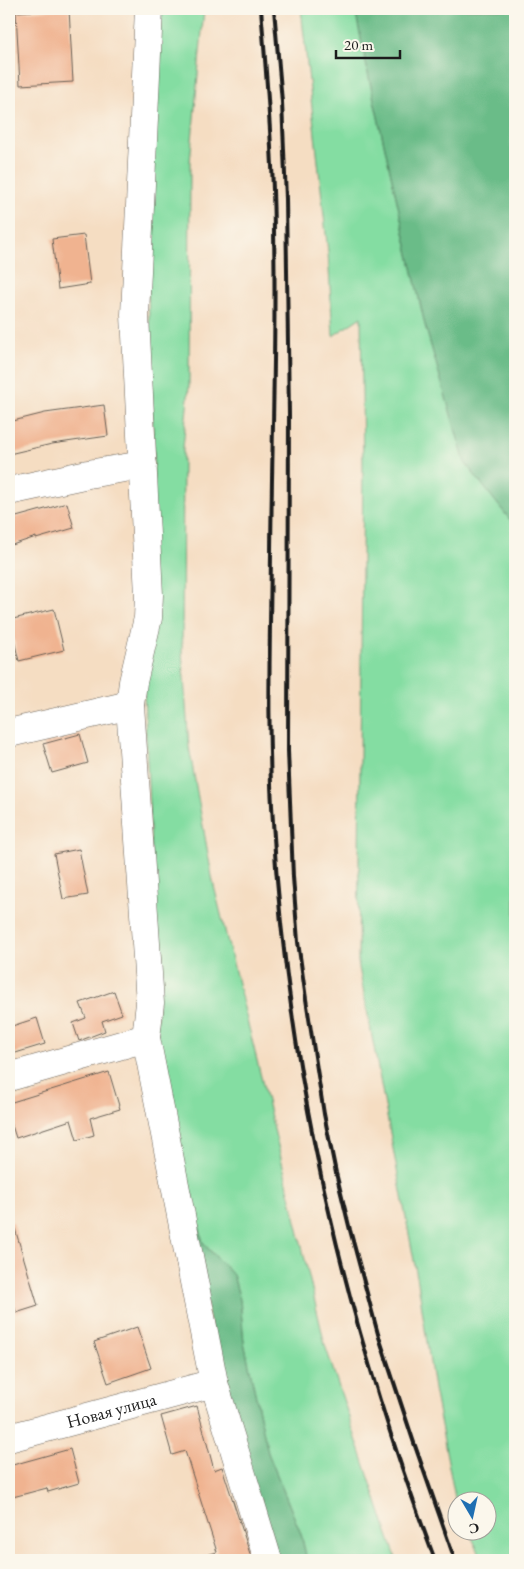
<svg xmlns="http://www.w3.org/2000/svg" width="524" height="1569" font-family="'EB Garamond',serif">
<rect width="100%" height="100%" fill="#fbf7ec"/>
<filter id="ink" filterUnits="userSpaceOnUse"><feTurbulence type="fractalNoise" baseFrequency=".02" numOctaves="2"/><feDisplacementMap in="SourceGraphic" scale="10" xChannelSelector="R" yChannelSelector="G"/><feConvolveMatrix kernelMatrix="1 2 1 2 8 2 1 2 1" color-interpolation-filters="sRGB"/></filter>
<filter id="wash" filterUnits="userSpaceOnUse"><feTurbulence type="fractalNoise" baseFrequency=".0096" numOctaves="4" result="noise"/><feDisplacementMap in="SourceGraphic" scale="20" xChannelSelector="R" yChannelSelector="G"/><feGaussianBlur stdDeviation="1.12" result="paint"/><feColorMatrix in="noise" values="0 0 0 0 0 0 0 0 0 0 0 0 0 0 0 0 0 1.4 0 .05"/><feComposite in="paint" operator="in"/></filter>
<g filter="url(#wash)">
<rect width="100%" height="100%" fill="#f5ddc2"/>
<g fill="#84dda2" stroke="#507c5f">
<path d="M156,9H204L190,162L189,387L183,448L182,651L189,747L213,882L285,1174L325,1345L387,1532L397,1560H307L301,1534L268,1453L244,1342L240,1300L233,1275L203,1243L192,1195L181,1167L154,1051L158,1007L144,693L154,459L148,290Z"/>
<path d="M301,9H355L368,73L425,325L465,462L515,526V1560H483L469,1532H486V1502H456V1503L434,1389L418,1282L358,962L363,465L361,317L333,336L328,252Z"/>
</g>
<g fill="#6bbc88" stroke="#446c52">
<path d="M355,9H515V526L465,463L425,325L368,73Z"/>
<path d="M181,1167L192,1195L203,1243L233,1275L240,1300L244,1342L268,1453L301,1534L307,1560H275L222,1385Z"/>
</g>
<g id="blocks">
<g fill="#f0b390">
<path d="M69,9L73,82L20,85L16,12Z"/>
<path d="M84,235L90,284L58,289L52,239Z"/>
<path d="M104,405L108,436L52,444L9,454V422L45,413Z"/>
<path d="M67,503L74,528L36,539V537L9,546V519Z"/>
<path d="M54,609L64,650L19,661L9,620Z"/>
<path d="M80,734L88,763L52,773L43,744Z"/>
<path d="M79,849L88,895L63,899L54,854Z"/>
<path d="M114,991L122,1014L102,1021L105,1031L79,1041L73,1023L86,1018L80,1003Z"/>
<path d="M37,1018L45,1044L9,1055V1027Z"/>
<path d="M109,1072L120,1109L90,1118L94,1135L77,1140L71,1120L16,1138L9,1116V1103Z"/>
<path d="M13,1222L38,1306L16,1313L9,1287V1223Z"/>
<path d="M137,1327L151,1368L108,1383L94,1342Z"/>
<path d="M197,1406L214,1470L222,1467L252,1560H201L200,1557L217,1552L185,1451L172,1455L161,1416Z"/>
<path d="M70,1449L79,1483L48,1492L47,1488L9,1498V1466Z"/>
</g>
</g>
</g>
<g filter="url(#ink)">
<use href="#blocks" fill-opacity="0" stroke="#686056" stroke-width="1"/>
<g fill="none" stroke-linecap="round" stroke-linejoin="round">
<defs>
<g id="minor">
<path d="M149,9L135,315L149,595L148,618L133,682L130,705L150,1003L146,1038L214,1383L268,1560"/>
<path d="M9,491L88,474L143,465"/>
<path d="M9,733L130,705"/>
<path d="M9,1077L146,1038"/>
<path id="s1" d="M9,1438L214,1383"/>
</g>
</defs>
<use href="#minor" stroke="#686056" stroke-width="29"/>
<use href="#minor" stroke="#fff" stroke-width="28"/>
<g stroke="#1c1c1c" stroke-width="4">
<path d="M261,9C266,69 271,130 273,190C277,311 272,433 271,554C270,643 267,733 273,822C287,1075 346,1324 435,1560"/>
<path d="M274,9L282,102L286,199L289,415L288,751L293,877L298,942L306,999L324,1114L336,1173L350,1230L378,1334L413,1440L455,1560"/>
</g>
</g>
</g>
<g text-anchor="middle" stroke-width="5" stroke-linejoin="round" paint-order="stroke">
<g font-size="18" fill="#1c1c1c" stroke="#fbf7ec">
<text dy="6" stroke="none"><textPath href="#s1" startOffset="106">Новая улица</textPath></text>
</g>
</g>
<rect width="524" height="1569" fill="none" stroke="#fbf7ec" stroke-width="30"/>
<g transform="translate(472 1516) rotate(171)"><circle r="24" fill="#fbf7ec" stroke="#a29f99"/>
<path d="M0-4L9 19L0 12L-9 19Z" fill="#1f6fb2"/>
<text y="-8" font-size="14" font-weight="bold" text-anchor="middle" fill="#1c1c1c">С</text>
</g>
<path d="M336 50v8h64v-8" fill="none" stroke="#1c1c1c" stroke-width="2.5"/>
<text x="344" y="50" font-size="15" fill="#1c1c1c" stroke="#fbf7ec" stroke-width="4" paint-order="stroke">20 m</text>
</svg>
